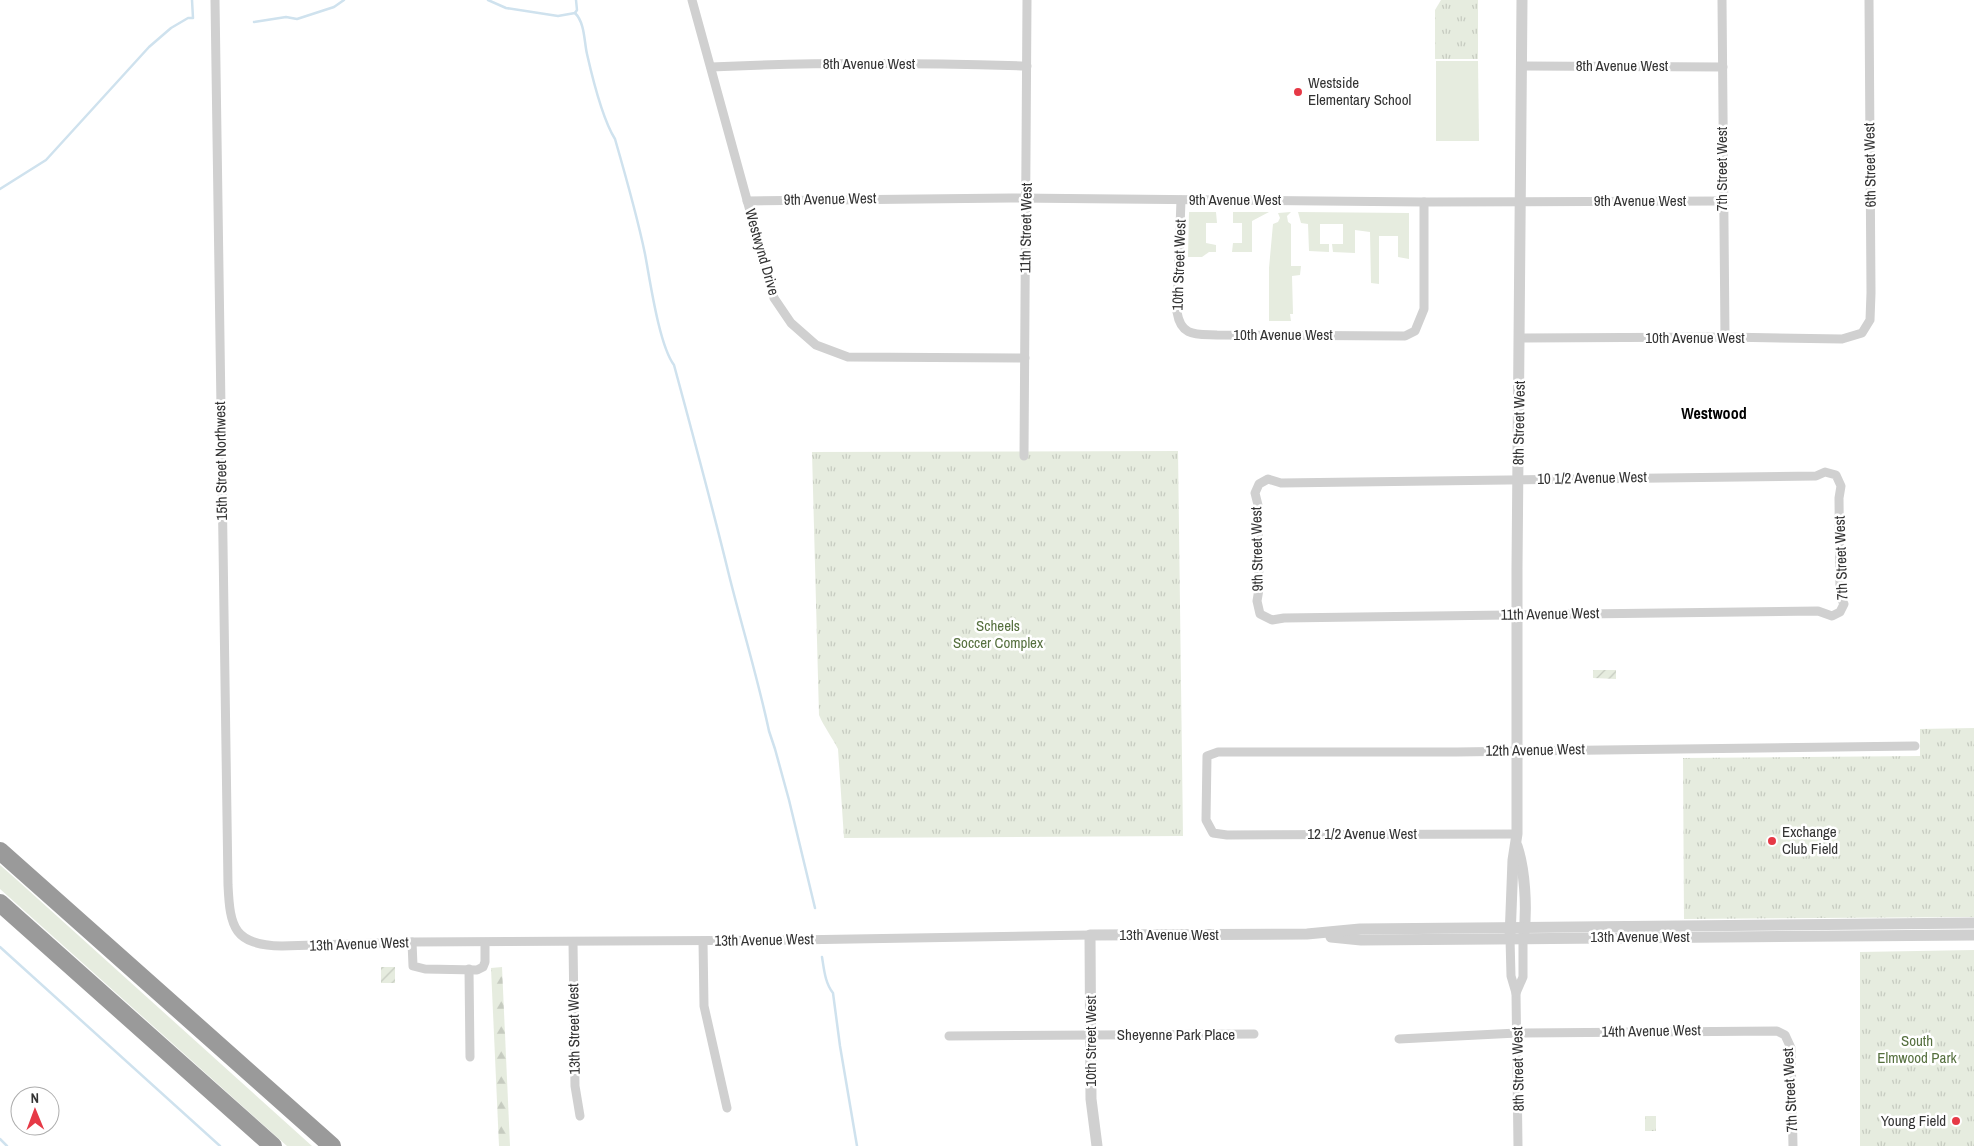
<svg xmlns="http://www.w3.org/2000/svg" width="1974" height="1146" font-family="'Archivo Narrow',sans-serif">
<defs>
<pattern id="forest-firs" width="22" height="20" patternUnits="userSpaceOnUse" patternTransform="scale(1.25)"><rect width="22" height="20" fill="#e6ecdf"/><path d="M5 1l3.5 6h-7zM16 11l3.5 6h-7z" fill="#c6cbc0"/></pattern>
<pattern id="park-tufts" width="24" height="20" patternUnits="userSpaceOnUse" patternTransform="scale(1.25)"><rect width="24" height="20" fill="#e6ecdf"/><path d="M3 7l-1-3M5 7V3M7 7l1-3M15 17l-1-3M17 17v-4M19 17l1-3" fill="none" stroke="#c6cbc0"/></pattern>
<pattern id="garden-furrows" width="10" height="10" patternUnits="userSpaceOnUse" patternTransform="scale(1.25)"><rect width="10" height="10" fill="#e6ecdf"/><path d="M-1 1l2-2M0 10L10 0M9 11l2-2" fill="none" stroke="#c6cbc0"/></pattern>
</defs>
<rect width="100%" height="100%" fill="#fff"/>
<g fill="#e6ecdf">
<path d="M1436,61H1478L1479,141H1436Z"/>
<path d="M1189,212H1216L1217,223H1206V243L1216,245V252H1209L1202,257H1188Z"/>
<path d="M1233,212H1269L1252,221V252H1232L1233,243H1242V223H1233Z"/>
<path d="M1291,212L1287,216L1288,222L1291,224V266H1301L1300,275L1292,276L1293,314H1290L1291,321H1269V268L1273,224L1278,222L1280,218L1278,213Z"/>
<path d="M1298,212L1409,213V259L1398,257V236H1379V284L1371,283L1370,232L1355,230V253L1333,252L1332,244H1343V224H1320V244H1329V252L1309,251L1308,224L1301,223Z"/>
<path d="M0,865L17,880L312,1146H287L0,889Z"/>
</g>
<path fill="url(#forest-firs)" d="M502,967L510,1146H499L491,968Z"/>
<g fill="url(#park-tufts)">
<path d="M1441,0H1478V59H1435V10Z"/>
<path d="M1178,451L1183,836L844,838L838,749C832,737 824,727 819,715L812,452Z"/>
<path d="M1974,728V917L1684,919L1683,758L1920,756V729Z"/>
<path d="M1974,950V1146H1860V952Z"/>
<rect x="1645" y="1116" width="11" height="15"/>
</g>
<g fill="url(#garden-furrows)">
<path d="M1593,670H1616V679L1593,678Z"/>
<rect x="381" y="967" width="14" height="16"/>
</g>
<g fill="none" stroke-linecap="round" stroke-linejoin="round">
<g stroke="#cfe2ee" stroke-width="2.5">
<path d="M488,0L506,8L558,16L575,13"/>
<path d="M575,13C585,23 584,41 587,54C592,76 603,120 615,139C626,177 637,215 645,254C650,280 659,345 674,365C693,435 712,505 729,575C742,627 758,679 769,731L775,749L789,800L815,908"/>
<path d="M575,13L577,10L576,0"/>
<path d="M254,22L286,17L297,19L334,7L344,0"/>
<path d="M0,189L46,160L149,47L171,28L188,18H193L192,0"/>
<path d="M0,947L220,1146"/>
<path d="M822,957C824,969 825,983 833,993L840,1046L857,1146"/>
<path d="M0,1139L7,1146"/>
</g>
<g stroke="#d0d0d0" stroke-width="9">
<path d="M215,0L228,885C230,928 234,945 282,946L412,942L793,940L1090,935"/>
<path d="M692,0L774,298L791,323L816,345L848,357L1025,358"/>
<path d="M1722,0L1725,337"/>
<path d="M1522,66L1723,67"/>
<path d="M711,67C816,62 921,63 1027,66"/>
<path d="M1181,200L1177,312C1181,337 1196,334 1217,335L1405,336L1415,331L1424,309V202"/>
<path d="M747,201L1011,198L1424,202L1722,201"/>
<path d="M1520,338L1725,337L1842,339L1862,333L1870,320L1871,293L1869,0"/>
<path d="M1024,456L1027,0"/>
<path d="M1825,472L1836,475L1841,486L1839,498L1840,596L1844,604L1840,612L1832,616L1818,611L1284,618L1272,620L1260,614L1257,601L1259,589L1258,505L1255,493L1259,484L1268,479L1281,483L1816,476Z"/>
<path d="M1517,834L1227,835L1213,833L1206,820L1207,756L1218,752H1457L1915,746"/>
<path d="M1510,938L1511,976L1516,993L1518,1146"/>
<path d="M703,941L704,1006L727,1108"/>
<path d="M412,942L413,966L425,969L477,970L483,967L485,962V943"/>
<path d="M573,942L575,1086L580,1116"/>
<path d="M469,969L470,1057"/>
<path d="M1516,993L1523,977V938"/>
<path d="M949,1036L1254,1034"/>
<path d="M1399,1039L1517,1033L1777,1031L1785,1035L1791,1048L1793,1146"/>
</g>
<g stroke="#d0d0d0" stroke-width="11">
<path d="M1517,846C1525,870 1527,907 1524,933"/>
<path d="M1331,937L1361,940L1974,935"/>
<path d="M1510,938L1513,860L1517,834V569L1522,0"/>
<path d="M1097,1146L1091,1099L1090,935L1307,934L1360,929L1974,923"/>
</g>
<g stroke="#9a9a9a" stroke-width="18">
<path d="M0,851L332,1146"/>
<path d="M0,903L273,1146"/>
</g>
</g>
<g fill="#e63946" stroke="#fff" stroke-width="2">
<circle cx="1298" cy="92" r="5"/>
<circle cx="1772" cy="841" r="5"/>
<circle cx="1956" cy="1121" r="5"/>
</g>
<g text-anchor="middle" stroke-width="5" stroke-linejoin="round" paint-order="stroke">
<g font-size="15" fill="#333" stroke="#fff">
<text x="869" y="69">8th Avenue West</text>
<text x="1622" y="71">8th Avenue West</text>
<text transform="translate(1870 165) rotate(-91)" y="5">6th Street West</text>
<text transform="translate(1722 169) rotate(-90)" y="5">7th Street West</text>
<text transform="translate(830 199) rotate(-1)" y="5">9th Avenue West</text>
<text x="1235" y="205">9th Avenue West</text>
<text x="1640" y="206">9th Avenue West</text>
<text transform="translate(1026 228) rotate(-89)" y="5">11th Street West</text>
<text transform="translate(762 252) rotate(74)" y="5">Westwynd Drive</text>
<text transform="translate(1179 265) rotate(-88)" y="5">10th Street West</text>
<text x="1283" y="340">10th Avenue West</text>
<text x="1695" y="343">10th Avenue West</text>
<text transform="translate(1519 423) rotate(-89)" y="5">8th Street West</text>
<text transform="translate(221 461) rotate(-91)" y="5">15th Street Northwest</text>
<text transform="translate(1592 478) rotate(-1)" y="5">10 1/2 Avenue West</text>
<text transform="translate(1257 549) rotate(-91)" y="5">9th Street West</text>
<text transform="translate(1841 558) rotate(-92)" y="5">7th Street West</text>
<text transform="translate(1550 614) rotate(-1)" y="5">11th Avenue West</text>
<text transform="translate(1535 750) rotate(-1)" y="5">12th Avenue West</text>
<text x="1362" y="839">12 1/2 Avenue West</text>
<text x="1169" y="940">13th Avenue West</text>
<text x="1640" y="942">13th Avenue West</text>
<text transform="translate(764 940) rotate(-1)" y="5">13th Avenue West</text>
<text transform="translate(359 944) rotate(-2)" y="5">13th Avenue West</text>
<text transform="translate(574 1029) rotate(-91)" y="5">13th Street West</text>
<text transform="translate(1651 1031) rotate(-1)" y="5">14th Avenue West</text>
<text x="1176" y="1040">Sheyenne Park Place</text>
<text transform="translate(1091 1041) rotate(-90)" y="5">10th Street West</text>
<text transform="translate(1518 1069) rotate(-91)" y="5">8th Street West</text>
<text transform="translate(1790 1090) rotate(-93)" y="5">7th Street West</text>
</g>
<g font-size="15" fill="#333" stroke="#fff" text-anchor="start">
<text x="1308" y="88">Westside<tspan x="1308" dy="17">Elementary School</tspan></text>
<text x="1782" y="837">Exchange<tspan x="1782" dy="17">Club Field</tspan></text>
<text x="1946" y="1126" text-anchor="end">Young Field</text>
</g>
<g font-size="15" fill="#56703f" stroke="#fff">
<text x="998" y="631">Scheels<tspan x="998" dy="17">Soccer Complex</tspan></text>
<text x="1917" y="1046">South<tspan x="1917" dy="17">Elmwood Park</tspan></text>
</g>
<g font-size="16" font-weight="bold" fill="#000" stroke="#fff">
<text x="1714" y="419">Westwood</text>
</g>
</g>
<g transform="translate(35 1111) rotate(359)"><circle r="24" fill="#ffffff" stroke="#adadad"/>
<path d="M0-4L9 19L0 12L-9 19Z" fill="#e63946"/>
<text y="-8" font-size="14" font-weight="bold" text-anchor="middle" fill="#333333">N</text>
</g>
</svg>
